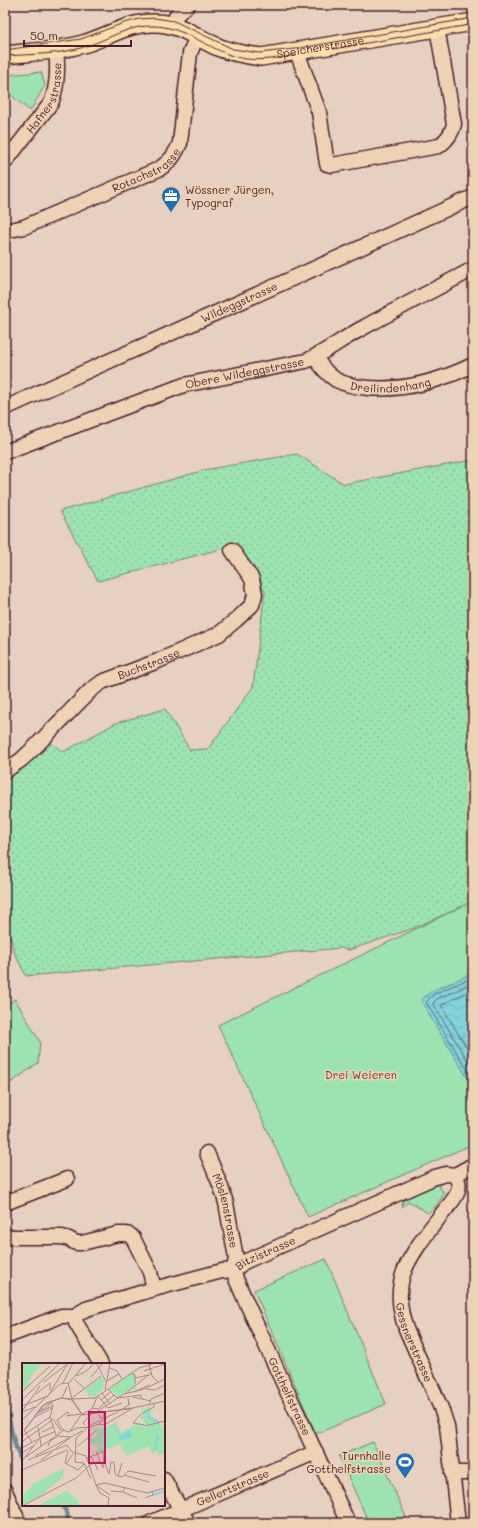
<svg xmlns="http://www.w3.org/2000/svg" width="478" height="1528" font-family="Mali,sans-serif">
<defs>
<pattern id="grass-dots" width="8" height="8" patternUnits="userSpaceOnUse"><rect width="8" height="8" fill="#9ce3b1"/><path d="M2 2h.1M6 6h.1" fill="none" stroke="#88c298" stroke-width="1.8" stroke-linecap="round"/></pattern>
<pattern id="water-waves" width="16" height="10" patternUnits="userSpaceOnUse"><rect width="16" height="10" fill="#82d3dc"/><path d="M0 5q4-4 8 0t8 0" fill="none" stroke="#72b5bd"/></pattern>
</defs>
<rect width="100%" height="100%" fill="#e5d0c2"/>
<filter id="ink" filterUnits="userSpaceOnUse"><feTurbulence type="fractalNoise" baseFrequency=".025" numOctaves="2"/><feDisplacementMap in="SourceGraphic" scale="8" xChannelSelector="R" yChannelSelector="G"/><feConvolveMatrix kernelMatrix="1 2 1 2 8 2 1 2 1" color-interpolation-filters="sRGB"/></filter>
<g filter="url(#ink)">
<path fill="url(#grass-dots)" stroke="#73816e" d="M297,454L344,484L473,460V902L414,928L349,950L341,948L26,976L14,952L5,916V771L44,737L63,752L116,723L165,709L190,750L208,749L253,687L265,591L236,545L98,581L60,511L209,469Z"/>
<g fill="#9ce3b1" stroke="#73816e">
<path d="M41,72L45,85L30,111L5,90V75Z"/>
<path d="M473,901V1144L308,1217L218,1025Z"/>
<path d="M15,999L40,1042L38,1063L5,1087V1006Z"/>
<path d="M438,1184L444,1194L437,1205L428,1213L408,1201L403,1207L402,1206L403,1201L405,1199Z"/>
<path d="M326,1259L386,1404L316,1434L254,1290Z"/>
<path d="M373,1442L406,1517L393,1523H369L339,1456Z"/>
</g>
<path fill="url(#water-waves)" stroke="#6c8b95" d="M473,973V1087L422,1003V999L432,991Z"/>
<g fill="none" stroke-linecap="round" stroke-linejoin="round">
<g stroke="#606772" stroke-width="1">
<path d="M473,977L434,994L426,1002L473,1079"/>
<path d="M473,983L437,999L433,1003L473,1070"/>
<path d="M473,989L441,1005L473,1058"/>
</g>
<g stroke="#6c8b95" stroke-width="4.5">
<path d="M5,1392C8,1418 12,1441 23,1465"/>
<path d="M63,1505L67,1514L69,1523"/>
</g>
<defs>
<g id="minor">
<path d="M173,25L177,14L188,5"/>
<path d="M297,52L319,112L327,164L332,165L439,146C447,140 452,134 454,124L437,28"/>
<path id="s1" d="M5,162L51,103C58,86 58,67 56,49"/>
<path id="s2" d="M5,231L24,227L159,169C170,162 175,155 180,143L190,53L197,36"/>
<path id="s3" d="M315,357C320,365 327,374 336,380C346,385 357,387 368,388C406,391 440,381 473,365"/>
<path id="s4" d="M5,408L473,197"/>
<path id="s5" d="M5,452L184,385L306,361C324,353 341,340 359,330C397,309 435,289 473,269"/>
<path id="s6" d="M5,771L21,760L34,748L91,690L102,682L158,661L219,634L236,620L252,605L255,594L252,579L232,550"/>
<path id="s7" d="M207,1153L221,1187L226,1203L236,1258L234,1270L236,1279C272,1361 311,1441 348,1523"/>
<path id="s8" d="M455,1175C459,1181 460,1186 457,1193C454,1201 446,1208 441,1215C428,1232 414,1249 405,1269C397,1288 399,1309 406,1329L441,1408L447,1426L458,1523"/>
<path d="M5,1203L67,1179"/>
<path d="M5,1237H62L69,1239L76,1243H82L118,1234H126L130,1235L133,1238L150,1272L154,1289"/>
<path d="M74,1316L76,1323L101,1364"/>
<path id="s9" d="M5,1337L61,1316H74L86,1309L154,1289L222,1271L234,1270L244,1262L435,1177L446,1174L455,1175L473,1165"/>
<path d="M452,1473H473"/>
<path d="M164,1479L188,1523"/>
<path d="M5,1491L19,1523"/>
<path id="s10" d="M150,1523L316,1452"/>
</g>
<g id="major">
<path id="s11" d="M5,55C31,52 59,51 83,44C108,37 128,22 155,23C180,23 198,39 220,48C233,53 247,55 261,57L473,22"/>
</g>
</defs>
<use href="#minor" stroke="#4a1f2b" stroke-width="17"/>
<use href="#major" stroke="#4a1f2b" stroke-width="20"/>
<use href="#minor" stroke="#eed2b5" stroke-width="14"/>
<use href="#major" stroke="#fbddab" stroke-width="17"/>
<g stroke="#4a1f2b" stroke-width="1">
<path d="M333,49L469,25"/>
<path d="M5,50L81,39L121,24L139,19L155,18L174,21L233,49L259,53L295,49L473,18"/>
<path d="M5,56C32,54 61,55 87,46C109,39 129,25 153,26C181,26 205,46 230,55C252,63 274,59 296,55"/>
</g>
</g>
</g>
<defs>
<symbol id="office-pin" viewBox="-11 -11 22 30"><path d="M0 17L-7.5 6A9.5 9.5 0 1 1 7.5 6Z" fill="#1f6fb2" stroke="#eed2b5"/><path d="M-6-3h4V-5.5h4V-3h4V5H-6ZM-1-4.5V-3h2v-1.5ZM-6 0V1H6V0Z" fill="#fff"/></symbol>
<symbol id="stadium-pin" viewBox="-11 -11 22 30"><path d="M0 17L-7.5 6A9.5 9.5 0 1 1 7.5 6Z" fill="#1f6fb2" stroke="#eed2b5"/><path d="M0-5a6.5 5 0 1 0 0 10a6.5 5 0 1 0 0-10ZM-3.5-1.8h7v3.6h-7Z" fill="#fff"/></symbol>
</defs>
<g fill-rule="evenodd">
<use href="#office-pin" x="160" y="185" width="22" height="30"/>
<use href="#stadium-pin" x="394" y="1451" width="22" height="30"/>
</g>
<g text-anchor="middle" stroke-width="3.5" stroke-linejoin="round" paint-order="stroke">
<g font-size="11" fill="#4a1f2b" stroke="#eed2b5">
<text dy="4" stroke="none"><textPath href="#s11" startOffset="327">Speicherstrasse</textPath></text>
<text dy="4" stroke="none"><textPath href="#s1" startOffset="77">Hafnerstrasse</textPath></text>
<text dy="4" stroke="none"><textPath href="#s2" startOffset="155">Rotachstrasse</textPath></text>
<text dy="4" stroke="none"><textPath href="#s4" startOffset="257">Wildeggstrasse</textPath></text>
<text dy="4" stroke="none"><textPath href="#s5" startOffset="253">Obere Wildeggstrasse</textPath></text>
<text dy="4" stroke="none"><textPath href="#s3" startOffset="87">Dreilindenhang</textPath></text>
<text dy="4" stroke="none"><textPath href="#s6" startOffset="182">Buchstrasse</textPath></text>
<text dy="4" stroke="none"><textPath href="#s7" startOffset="61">Möslenstrasse</textPath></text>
<text dy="4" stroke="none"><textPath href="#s9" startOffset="276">Bitzistrasse</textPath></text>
<text dy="4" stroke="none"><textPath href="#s8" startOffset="188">Gessnerstrasse</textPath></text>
<text dy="4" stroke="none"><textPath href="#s7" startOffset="260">Gotthelfstrasse</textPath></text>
<text dy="4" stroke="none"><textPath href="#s10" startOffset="90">Gellertstrasse</textPath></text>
</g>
<g font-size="11" fill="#4a1f2b" stroke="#eed2b5" text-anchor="start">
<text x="185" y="194">Wössner Jürgen,<tspan x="185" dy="13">Typograf</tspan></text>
<text x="391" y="1460" text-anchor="end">Turnhalle<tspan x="391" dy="13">Gotthelfstrasse</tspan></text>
</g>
<g font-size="11" fill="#563c3f" stroke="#eed2b5">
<text x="361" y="1079">Drei Weieren</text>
</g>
</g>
<g transform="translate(22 1363)">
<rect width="143" height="143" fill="#e5d0c2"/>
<path d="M94,59L99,70L79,81L77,90L74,84L78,81L68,82L66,76L74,74L75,69L69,66L83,65Z" fill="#9ce3b1"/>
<path d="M127,43L130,48L128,53L143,65V89L137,92L135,88L130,90L127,83L105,93L98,83L102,81L99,80L123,67L121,62L124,65L126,63L118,54L122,51L120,44L123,46ZM42,105L41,114L19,132L0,142L1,133L12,120ZM44,128L56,137L58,143H15Z" fill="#9ce3b1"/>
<path d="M2,0L20,2L13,8L6,19L7,23L3,26L0,20ZM110,10L113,11L114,26H108L95,35L93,30L87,27ZM79,14L82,17L81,26L73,33L67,34L63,27ZM116,60L120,61L125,69L77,90L74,84Z" fill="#9ce3b1"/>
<path d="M108,67L110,74L99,77L97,73Z" fill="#82d3dc"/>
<path fill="none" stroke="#82d3dc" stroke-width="2" d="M126,50L127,54L137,59M133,86L136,72M131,132L143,128"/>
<path fill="none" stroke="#a78986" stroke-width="1" d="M75,1L83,17M127,2L130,13L136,19M88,5L95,8L100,16M122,8L143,1M110,10L113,12V21M54,13L63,9L73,0M69,14L81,0M113,15L127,12M52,16L63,26M22,19L44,2M83,19L97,11M41,20L51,0M46,20L50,36M46,21L64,0M86,26L95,35M124,26L133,27L143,22M83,27L88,0M0,29L28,3M112,29L127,22M80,30L88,41M104,30L129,10M14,31L28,20V27M26,33L46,0M76,33L86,45L100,40M111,34L129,38M40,35L45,24M50,35L79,13M96,35L119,32V36M50,36L73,35L117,5L133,0M50,36L60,51M0,37L38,0M79,37L88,29M127,42L129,36L143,30M0,43L26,33M70,45L76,46L92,32M100,46L107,42L106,35M106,46L143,38M0,48L18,23M0,49L13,44L14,45M17,49L28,41M16,50L30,43M73,50L102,31L122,26L143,16M60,51L70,46L75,34M77,51L78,55L82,54L81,50M60,52L106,46M13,53L24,40L39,35L50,36M44,53L59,51M28,54L34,72M0,57L38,21L46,20M29,57L31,56L39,68M77,61L82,62L111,45M63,62L61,60L69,51M123,62L111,60L119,51L132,44V40M123,63L143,58M66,65L77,61L85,55M40,66L46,69L55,65L66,64M40,66L35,57L43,51L46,49L47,52M2,68L20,43L39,35L50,37L60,52L109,45M48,68L59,52M20,69L31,64M0,73L28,54L31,43L28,38M35,73L48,74M1,78L29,58M10,79L2,67L13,54L30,45M19,83L18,75L32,69M26,83L28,78L35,74M56,83L74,68M0,85L16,76M34,85L48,75M46,88L43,100L56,107L62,101M74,88L81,105M0,90L11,83M13,93L60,68M69,93L76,107M4,94L42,67M65,95L83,88M6,97L45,82L50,89L64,93L74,122L83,120L125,130L143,125M19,97L30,89M0,98L18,75L16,64M82,98L87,111L89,99H92L93,111L96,113L100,100M44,101L51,91M81,105L82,89M0,107L45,87M102,112L127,119M96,113L100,114L106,108L134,113M69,116L62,100L53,99L54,75L67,63L97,48M74,122L78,130L87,135L86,143M75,123L88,132M89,128L100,129L103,125M101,129L115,135M123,135L131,132L130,128M0,143L54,115L68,102L77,98"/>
<path fill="#c2185b" fill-opacity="0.15" stroke="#c2185b" stroke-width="2" d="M67,49H83V100H67Z"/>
<rect width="143" height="143" fill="none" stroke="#4a1f2b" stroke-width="2"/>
</g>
<rect width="478" height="1528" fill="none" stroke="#eed2b5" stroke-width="20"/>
<rect x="10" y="10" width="458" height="1508" fill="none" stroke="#4a1f2b" stroke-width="1.5" filter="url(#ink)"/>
<path d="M24 40v6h107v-6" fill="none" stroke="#4a1f2b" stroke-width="2"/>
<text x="30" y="40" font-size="12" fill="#4a1f2b" stroke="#eed2b5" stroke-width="3" paint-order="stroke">50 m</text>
</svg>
